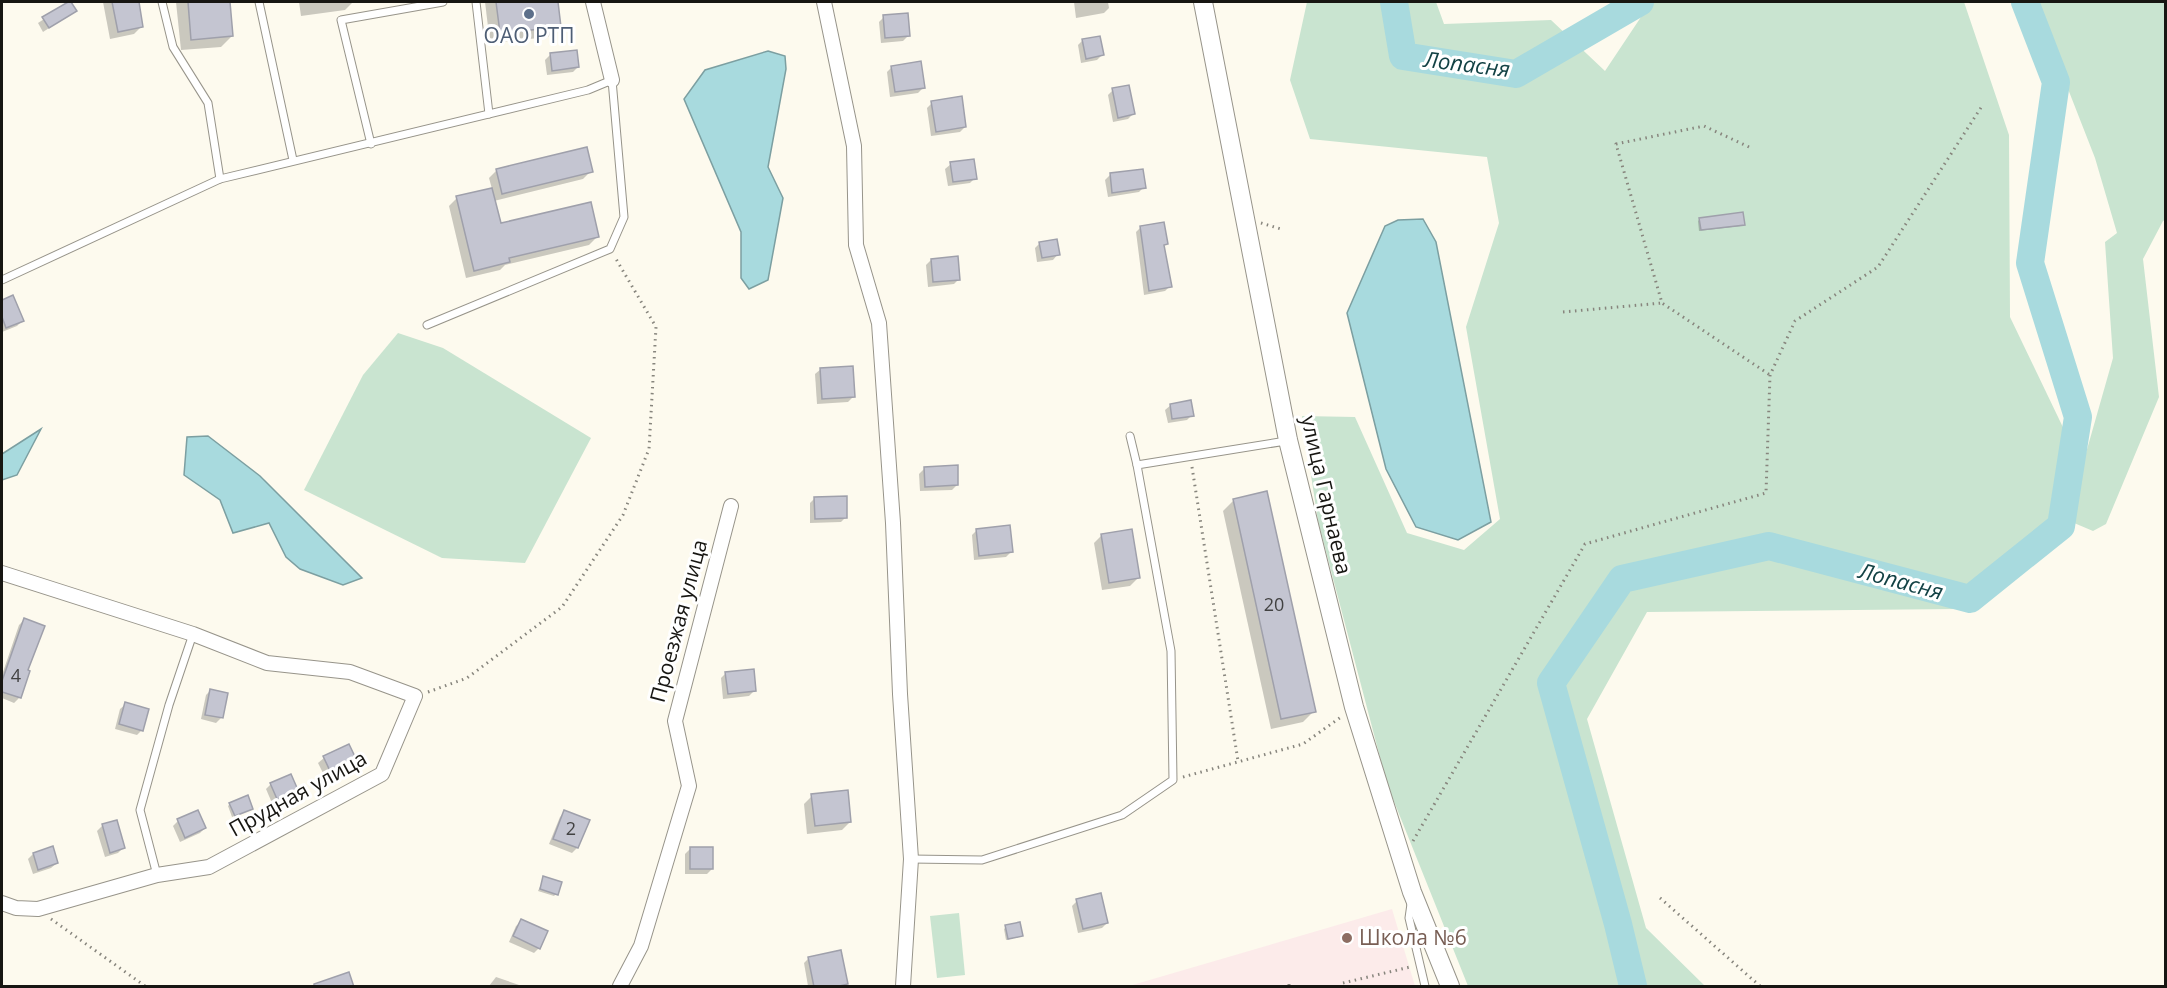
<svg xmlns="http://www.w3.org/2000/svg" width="2167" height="988" font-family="'Open Sans',sans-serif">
<rect width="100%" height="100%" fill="#fdfaee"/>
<path fill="#fcebea" d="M1392,909L1415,986H1129Z"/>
<g fill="#c9e4d0">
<path d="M1307,2H1436L1444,24L1551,20L1605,71L1651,2H1964L2009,135L2010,317L2082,467L2113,358L2105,242L2117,233L2095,158L2034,2H2165V220L2163,221L2143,259L2159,397L2106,524L2093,531L2067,520L1957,609L1647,612L1587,719L1646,928L1705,986H1468L1387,784L1318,521L1302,416L1355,417L1407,533L1464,550L1500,519L1466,327L1499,223L1487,157L1310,139L1290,80Z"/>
<path d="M398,333L443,348L591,438L525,563L442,558L304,490L363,375Z"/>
<path d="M959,913L965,975L937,978L930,916Z"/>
</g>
<g fill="#a8dade" stroke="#7c9fa1" stroke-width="1.5">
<path d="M768,51L785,56L786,69L768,167L783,198L768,280L749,289L741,278V232L684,99L705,70Z"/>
<path d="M1423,219L1436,242L1491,522L1458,540L1416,527L1386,469L1347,313L1385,226L1398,220Z"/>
<path d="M41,429L17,475L2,480V454Z"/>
<path d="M208,436L260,476L362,578L343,585L300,569L286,557L269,523L233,533L220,500L184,475L187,437Z"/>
</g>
<g fill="#0003">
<path d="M70,2L75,11L43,32L38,23Z"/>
<path d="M103,2H137L142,26L134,34L110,39Z"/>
<path d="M176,2H228L232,36L221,47L181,50Z"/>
<path d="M299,2H353L345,10L301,16Z"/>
<path d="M485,2H556L559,26L548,37L490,43Z"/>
<path d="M1074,2H1108L1109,8L1104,13L1076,18Z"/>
<path d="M884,17L908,36L903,41L881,43L879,22Z"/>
<path d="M1083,40L1102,55L1097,60L1081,63L1078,45Z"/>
<path d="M550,55L578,67L573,72L547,75L545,60Z"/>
<path d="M892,67L923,88L918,93L890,97L887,72Z"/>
<path d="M1113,90L1133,114L1128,119L1113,122L1108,95Z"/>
<path d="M932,103L965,127L960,132L931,136L927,108Z"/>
<path d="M951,164L975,178L970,183L948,186L945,169Z"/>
<path d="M497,170L591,171L583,179L494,201L500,225L597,237L589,245L505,265L500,270L466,278L449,206L457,198L492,189L489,178Z"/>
<path d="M1110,175L1144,187L1139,192L1108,197L1105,180Z"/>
<path d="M1700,219L1743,224L1741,226L1699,231L1698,221Z"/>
<path d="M1141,227L1166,244L1163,246L1170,286L1165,291L1144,295L1136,232Z"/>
<path d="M1040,243L1058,254L1053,260L1037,262L1035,248Z"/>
<path d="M931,260L959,279L954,284L928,287L926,265Z"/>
<path d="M12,297L22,321L17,326L2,332V302Z"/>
<path d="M821,369L853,397L848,402L817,404L815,374Z"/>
<path d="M1171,405L1192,415L1187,420L1168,423L1165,410Z"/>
<path d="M924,469L957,485L952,490L920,491L919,474Z"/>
<path d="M815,498L846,517L841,522L810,523V503Z"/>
<path d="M1234,500L1314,711L1303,722L1271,729L1223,511Z"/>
<path d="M977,530L1011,552L1006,557L974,560L972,535Z"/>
<path d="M1102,535L1138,578L1130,586L1102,590L1094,543Z"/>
<path d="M24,620L26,671L28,672L19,698L14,703L2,698V675L19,625Z"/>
<path d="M726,673L754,691L749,696L723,699L721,678Z"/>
<path d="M211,690L221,718L216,723L201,719L206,695Z"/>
<path d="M126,704L142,730L137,735L115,729L120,709Z"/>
<path d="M348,746L355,761L350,766L325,777L318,763L324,758Z"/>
<path d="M271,784L296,790L291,795L272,803L266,789Z"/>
<path d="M812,796L850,822L842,830L807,834L804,804Z"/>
<path d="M230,804L249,810L232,817L228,806Z"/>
<path d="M565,812L577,848L572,853L549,844L560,817Z"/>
<path d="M178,821L205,828L200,833L180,842L173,826Z"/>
<path d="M116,822L123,848L118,853L105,857L97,831L102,826Z"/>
<path d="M52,848L57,863L51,868L33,874L28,859L33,854Z"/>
<path d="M690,849L712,869L707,874H685V854Z"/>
<path d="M544,878L556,894L554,896L538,891Z"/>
<path d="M1077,901L1107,923L1102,928L1078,933L1072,906Z"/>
<path d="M522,921L539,948L534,953L509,942L516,926Z"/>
<path d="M1006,927L1021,936L1006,940L1004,929Z"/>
<path d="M809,958L846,983L843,986H808L804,963Z"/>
<path d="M496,977L522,986H489Z"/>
</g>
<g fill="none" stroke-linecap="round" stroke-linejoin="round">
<g stroke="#a8dade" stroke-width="28">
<path d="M1394,2L1403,56L1516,74L1640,2"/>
<path d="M1633,986L1618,924L1551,683L1622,579L1769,546L1970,599L2061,526L2078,417L2030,263L2056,82L2025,2"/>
</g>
</g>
<g fill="#c4c5d1" stroke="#9fa0ab" stroke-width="1.5">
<path d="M68,2H71L77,11L49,28L42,17Z"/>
<path d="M112,2H139L143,27L118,32Z"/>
<path d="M188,2H230L233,36L191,40Z"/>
<path d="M496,2H558L561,27L500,33Z"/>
<path d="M908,13L910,36L885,38L883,15Z"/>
<path d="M1100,36L1104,55L1086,59L1082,39Z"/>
<path d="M577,50L579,67L552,71L550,53Z"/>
<path d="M921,61L925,88L895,92L891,66Z"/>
<path d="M1129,85L1135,114L1118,118L1112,88Z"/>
<path d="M962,96L966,127L936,132L931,101Z"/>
<path d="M587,147L593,172L502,194L496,169Z"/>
<path d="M974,159L977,179L953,182L950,162Z"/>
<path d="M1143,169L1146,188L1112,193L1110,173Z"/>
<path d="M492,188L501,223L591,202L599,237L509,258L510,262L474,271L456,196Z"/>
<path d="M1743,212L1745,225L1701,230L1699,218Z"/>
<path d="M1164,222L1168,244L1164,245L1172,287L1149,291L1140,226Z"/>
<path d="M1057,239L1060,255L1042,258L1039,242Z"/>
<path d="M958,256L960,280L933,282L931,259Z"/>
<path d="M13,295L24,321L6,328L2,317V300Z"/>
<path d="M853,366L855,397L822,399L820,368Z"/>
<path d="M1191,400L1194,416L1172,419L1170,404Z"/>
<path d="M958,465V485L925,487L924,467Z"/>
<path d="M1267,491L1316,712L1281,719L1233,499Z"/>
<path d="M847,496V518L815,519L814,497Z"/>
<path d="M1010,525L1013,552L979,556L976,529Z"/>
<path d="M1132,529L1140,578L1109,583L1101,534Z"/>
<path d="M24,618L45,626L28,670L30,671L21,698L2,692V681Z"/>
<path d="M754,669L756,691L728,694L725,672Z"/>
<path d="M210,689L228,693L223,718L205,715Z"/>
<path d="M125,702L149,709L143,731L119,724Z"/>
<path d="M349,744L357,761L331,773L323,756Z"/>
<path d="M291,774L298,790L277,799L270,783Z"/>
<path d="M848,790L851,822L815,826L811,794Z"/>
<path d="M248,795L253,809L235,816L229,803Z"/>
<path d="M198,810L206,828L185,838L177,819Z"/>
<path d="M564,810L590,820L578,848L553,839Z"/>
<path d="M117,820L125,848L110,853L102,824Z"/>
<path d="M53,846L58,863L38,870L33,853Z"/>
<rect x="690" y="847" width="23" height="22"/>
<path d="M543,876L562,882L558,895L540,889Z"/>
<path d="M1101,893L1108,923L1083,929L1076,899Z"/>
<path d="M521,919L548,931L540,949L513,936Z"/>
<path d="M1020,922L1023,936L1008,939L1005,925Z"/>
<path d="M841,950L848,984L835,987H814L808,957Z"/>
<path d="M349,972L354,987H314V984Z"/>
</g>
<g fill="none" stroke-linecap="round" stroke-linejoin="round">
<defs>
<g id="service">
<path d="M162,2L173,47L208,103L220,179"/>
<path d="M259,2L293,160"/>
<path d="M476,2L489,114"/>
<path d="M371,144L341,20L443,2"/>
<path d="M2,280L220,179L588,90L612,80L624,217L610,249L427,325"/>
<path d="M1130,436L1137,465"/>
<path d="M911,859L982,860L1122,815L1173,780L1171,651L1137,465L1286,441"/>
<path d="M157,875L140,810L169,705L193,634"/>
<path d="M1411,904L1409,918L1425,986"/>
</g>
<g id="minor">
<path d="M593,2L612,80"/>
<path d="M824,2L854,146L856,245L879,323L893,523L900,694L911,859L903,986"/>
<path d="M2,573L193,634L267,663L350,672L415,696L382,774L209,867L157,875L38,909L16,908L2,903"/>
<path d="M620,986L641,946L689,786L675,721L731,506"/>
</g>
<path id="tertiary" d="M1203,2L1288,440L1354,707L1412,892L1450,986"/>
</defs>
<use href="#service" stroke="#97948a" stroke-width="9"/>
<use href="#minor" stroke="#97948a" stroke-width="16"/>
<use href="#tertiary" stroke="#97948a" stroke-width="20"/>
<g stroke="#87857d" stroke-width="3" stroke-dasharray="1.5 4.5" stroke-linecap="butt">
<path d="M1749,147L1704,126L1616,144L1662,303L1770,375"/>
<path d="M1261,223L1281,229"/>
<path d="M1563,312L1662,303"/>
<path d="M1192,467L1238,761"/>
<path d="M428,692L467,678L562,607L623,515L649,449L656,327L616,259"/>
<path d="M1183,777L1303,744L1341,717"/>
<path d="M1413,841L1585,544L1766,493L1770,375L1795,321L1878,267L1982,106"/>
<path d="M1660,898L1760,986"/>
<path d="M51,919L145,986"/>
<path d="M1343,983L1410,967"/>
<path d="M1289,984V986"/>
</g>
<use href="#service" stroke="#fff" stroke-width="7"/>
<use href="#minor" stroke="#fff" stroke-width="14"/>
<use href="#tertiary" stroke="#fff" stroke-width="18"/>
</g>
<circle fill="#5c6f8a" stroke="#fff" stroke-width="2" cx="529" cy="14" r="6"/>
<circle fill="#8d6e63" stroke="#fff" stroke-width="2" cx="1347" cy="938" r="6"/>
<g text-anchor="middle" stroke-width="6" stroke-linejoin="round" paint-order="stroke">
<g font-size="18" fill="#424242">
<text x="1274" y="611">20</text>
<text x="16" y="682">4</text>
<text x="571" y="835">2</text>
</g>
<g font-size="21" fill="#4e5e75" stroke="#fff">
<text x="529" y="43">ОАО РТП</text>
</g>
<g font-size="21" fill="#171612" stroke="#fff">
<text transform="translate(1326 495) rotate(77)" y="7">улица Гарнаева</text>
<text transform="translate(679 621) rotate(-75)" y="7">Проезжая улица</text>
<text transform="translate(298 794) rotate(-29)" y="7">Прудная улица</text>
</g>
<g font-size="21" fill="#785e54" stroke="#fff" text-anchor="start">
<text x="1359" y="945">Школа №6</text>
</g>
<g font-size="22" font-style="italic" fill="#134245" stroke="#fff">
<text transform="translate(1467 64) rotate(7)" y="8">Лопасня</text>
<text transform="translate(1901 581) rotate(15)" y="8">Лопасня</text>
</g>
</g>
<rect width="2167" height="988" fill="none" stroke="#171612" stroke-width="6"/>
</svg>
